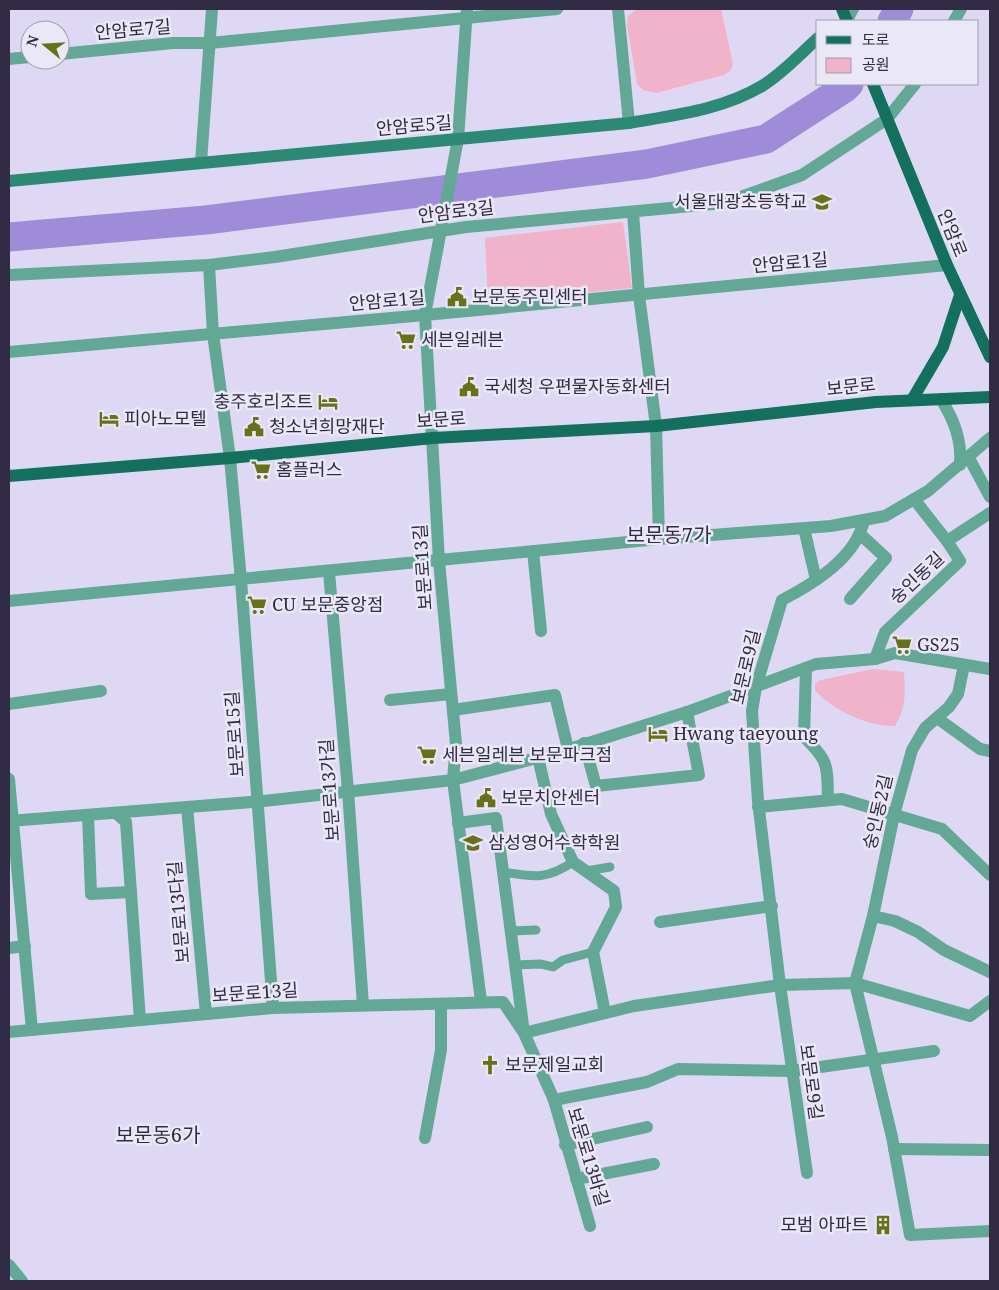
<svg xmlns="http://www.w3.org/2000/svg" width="999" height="1290" font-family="'Noto Serif','Noto Sans KR',serif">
<rect width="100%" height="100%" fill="#ded8f4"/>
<g fill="#f0b3ca">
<path d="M637,9H721L733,64L730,71L724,75L656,93L643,90L637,84L627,25L628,16Z"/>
<path d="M623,222L632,288L488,302L485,238Z"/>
<path d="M873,669L904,672C905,694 907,705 895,726C869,727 832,710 815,690V684L821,680Z"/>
</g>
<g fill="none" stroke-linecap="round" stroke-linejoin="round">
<g stroke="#9f8cd8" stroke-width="29">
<path d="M892,21L899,9"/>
<path d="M9,237L206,220L647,164L766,139L845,88L849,84"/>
</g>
<g stroke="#62a895" stroke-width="9">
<path d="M565,844L584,840"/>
<path d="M586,871L610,867"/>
<path d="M503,872C534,877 546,880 573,862"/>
<path d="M511,931L536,930"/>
<path d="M515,965L541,964L553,967L563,960L593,952"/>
</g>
<g stroke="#62a895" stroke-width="12">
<path d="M467,9L458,139L425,315L439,561L456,744L453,780L481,1001"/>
<path d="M618,9L629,123"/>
<path d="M847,20L853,9"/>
<path d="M954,21L961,9"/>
<path d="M60,54L173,43H210L557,9"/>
<path d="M9,59L30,57"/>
<path d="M201,162L212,9"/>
<path d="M633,212L639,295L656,426L659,539"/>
<path d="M209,265L213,334L230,458L241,580L273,1008"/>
<path d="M9,275L209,265L275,257L466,227L724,203L802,175L887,119L915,84"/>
<path d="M9,352L425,315L947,265"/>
<path d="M941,399C954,420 962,440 960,465"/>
<path d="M969,458L990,497"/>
<path d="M914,499L947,541"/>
<path d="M804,528L816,580"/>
<path d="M533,551L541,631"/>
<path d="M329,572L348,791L363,1005"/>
<path d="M850,599L886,558L860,534"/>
<path d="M9,601L659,539L831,526L885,516L928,491L990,438"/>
<path d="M875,659L885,632L960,561L947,541L990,513"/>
<path d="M964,665L958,694L949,707L925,728L912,750L894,815L873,916L855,983L892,1137L910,1235L990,1231"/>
<path d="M806,668L804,737C830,762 827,766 828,800"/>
<path d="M390,700L451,694"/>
<path d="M9,704L101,691"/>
<path d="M453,710L555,695L568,749"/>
<path d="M937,718L980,749L990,751"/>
<path d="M584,743L596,786L699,775L687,712"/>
<path d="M538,757L551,814L573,862L614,891L616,907L593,952L605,1013"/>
<path d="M9,779L32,1030"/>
<path d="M187,807L206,1014"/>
<path d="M758,807L842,799L942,829L990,875"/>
<path d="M116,813L126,822L140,1020"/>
<path d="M88,815L91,894L131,892"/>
<path d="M9,821L264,801L453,780L563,751L687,712L816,664L875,659L895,653L990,669"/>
<path d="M458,823L496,818L524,1033L634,1006L780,985L855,983L970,1016L990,1001"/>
<path d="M873,916L895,921L918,932L944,950L990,972"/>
<path d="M660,922L772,906"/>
<path d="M9,948L25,946"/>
<path d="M9,1032L273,1008L503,1002L524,1033L554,1100L590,1226"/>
<path d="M554,1100L647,1082L678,1069L792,1071L934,1051"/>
<path d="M425,1138L441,1050V1004"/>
<path d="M565,1145L647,1127"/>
<path d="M894,1149L990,1150"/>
<path d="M807,1173L780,985L758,801L752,711L756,687L782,600C813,584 856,558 864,520"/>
<path d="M576,1179L654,1164"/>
</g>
<path stroke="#62a895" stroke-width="12" d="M9,1265L22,1281"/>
<path stroke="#2b8974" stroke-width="12" d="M9,181L629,123C675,115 722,110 762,86C783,73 800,54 818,38"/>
<g stroke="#12705d" stroke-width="12">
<path d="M842,9L847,21"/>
<path d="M873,84L947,265L990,357"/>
<path d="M912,400L943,347L960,295"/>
<path d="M9,476L230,458L433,438L656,426L876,402L990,397"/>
</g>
</g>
<defs>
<symbol id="school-bare" viewBox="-9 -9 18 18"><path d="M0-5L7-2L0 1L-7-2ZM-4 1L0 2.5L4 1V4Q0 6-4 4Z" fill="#687018" stroke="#eae8f6" stroke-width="2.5" paint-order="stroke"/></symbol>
<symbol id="civic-bare" viewBox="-9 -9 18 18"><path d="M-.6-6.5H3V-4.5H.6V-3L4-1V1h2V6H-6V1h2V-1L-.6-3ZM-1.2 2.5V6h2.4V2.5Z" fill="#687018" stroke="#eae8f6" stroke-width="2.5" paint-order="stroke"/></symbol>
<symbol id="supermarket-bare" viewBox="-9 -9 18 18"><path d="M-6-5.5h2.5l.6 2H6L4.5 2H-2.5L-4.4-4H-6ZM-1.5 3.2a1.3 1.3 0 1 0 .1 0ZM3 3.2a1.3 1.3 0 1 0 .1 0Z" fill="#687018" stroke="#eae8f6" stroke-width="2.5" paint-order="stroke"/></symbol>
<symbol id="hotel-bare" viewBox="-9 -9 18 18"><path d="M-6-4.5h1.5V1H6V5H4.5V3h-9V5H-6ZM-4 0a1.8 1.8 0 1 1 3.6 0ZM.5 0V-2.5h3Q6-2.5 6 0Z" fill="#687018" stroke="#eae8f6" stroke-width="2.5" paint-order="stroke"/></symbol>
<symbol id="church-bare" viewBox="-9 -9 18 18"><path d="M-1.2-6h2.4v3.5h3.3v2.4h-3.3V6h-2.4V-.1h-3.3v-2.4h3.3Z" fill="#687018" stroke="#eae8f6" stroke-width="2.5" paint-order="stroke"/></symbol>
<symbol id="building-bare" viewBox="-9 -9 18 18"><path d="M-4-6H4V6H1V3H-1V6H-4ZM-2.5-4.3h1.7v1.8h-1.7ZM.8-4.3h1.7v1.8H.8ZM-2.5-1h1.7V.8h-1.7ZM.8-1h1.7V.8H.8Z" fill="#687018" stroke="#eae8f6" stroke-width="2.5" paint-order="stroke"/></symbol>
</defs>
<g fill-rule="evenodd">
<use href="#school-bare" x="808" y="188" width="28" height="28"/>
<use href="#civic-bare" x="443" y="283" width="28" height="28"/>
<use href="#supermarket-bare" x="392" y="326" width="28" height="28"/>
<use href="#civic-bare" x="455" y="373" width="28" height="28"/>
<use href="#hotel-bare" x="314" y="388" width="28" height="28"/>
<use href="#hotel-bare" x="95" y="405" width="28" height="28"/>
<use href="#civic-bare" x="240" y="413" width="28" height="28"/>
<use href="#supermarket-bare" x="247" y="456" width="28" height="28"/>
<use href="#supermarket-bare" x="243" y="591" width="28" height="28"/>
<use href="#supermarket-bare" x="888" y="631" width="28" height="28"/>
<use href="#hotel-bare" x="644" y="720" width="28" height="28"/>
<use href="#supermarket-bare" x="413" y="741" width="28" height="28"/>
<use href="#civic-bare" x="472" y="784" width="28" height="28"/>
<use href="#school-bare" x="459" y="829" width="28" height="28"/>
<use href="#church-bare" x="476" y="1051" width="28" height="28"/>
<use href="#building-bare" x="869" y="1211" width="28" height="28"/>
</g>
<g text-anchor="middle" stroke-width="5" stroke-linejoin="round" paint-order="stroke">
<g font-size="18" fill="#322b45" stroke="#eae8f6">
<text transform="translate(133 30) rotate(-5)" y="6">안암로7길</text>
<text transform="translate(414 126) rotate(-5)" y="6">안암로5길</text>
<text transform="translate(456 212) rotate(-7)" y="6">안암로3길</text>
<text transform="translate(952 233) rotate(68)" y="6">안암로</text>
<text transform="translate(790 263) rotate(-5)" y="6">안암로1길</text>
<text transform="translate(387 301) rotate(-5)" y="6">안암로1길</text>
<text transform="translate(851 387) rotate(-6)" y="6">보문로</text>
<text transform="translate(441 420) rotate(-4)" y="6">보문로</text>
<text transform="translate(423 567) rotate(-94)" y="6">보문로13길</text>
<text transform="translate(917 578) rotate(-43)" y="6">숭인동길</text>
<text transform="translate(746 667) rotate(-77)" y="6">보문로9길</text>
<text transform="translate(235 734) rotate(-94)" y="6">보문로15길</text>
<text transform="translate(330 790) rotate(-94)" y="6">보문로13가길</text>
<text transform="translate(878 812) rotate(-77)" y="6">숭인동2길</text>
<text transform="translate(179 912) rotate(-95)" y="6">보문로13다길</text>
<text transform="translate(255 993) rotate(-4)" y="6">보문로13길</text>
<text transform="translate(811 1082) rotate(82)" y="6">보문로9길</text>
<text transform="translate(588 1157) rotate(73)" y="6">보문로13바길</text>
</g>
<g font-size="18" fill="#322b45" stroke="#eae8f6" text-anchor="start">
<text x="807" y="208" text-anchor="end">서울대광초등학교</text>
<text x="472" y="303">보문동주민센터</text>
<text x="421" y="346">세븐일레븐</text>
<text x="484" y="393">국세청 우편물자동화센터</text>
<text x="313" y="408" text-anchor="end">충주호리조트</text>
<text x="124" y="425">피아노모텔</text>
<text x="269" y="433">청소년희망재단</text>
<text x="276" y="476">홈플러스</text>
<text x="272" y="611">CU 보문중앙점</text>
<text x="917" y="651">GS25</text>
<text x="673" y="740">Hwang taeyoung</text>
<text x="442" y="761">세븐일레븐 보문파크점</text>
<text x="501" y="804">보문치안센터</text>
<text x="488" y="849">삼성영어수학학원</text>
<text x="505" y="1071">보문제일교회</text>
<text x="868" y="1231" text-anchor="end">모범 아파트</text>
</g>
<g font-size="20" fill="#322b45" stroke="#eae8f6">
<text x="669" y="542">보문동7가</text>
<text x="158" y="1142">보문동6가</text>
</g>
</g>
<rect width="999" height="1290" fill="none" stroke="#322b45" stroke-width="20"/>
<rect x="816" y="20" width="162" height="65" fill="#eae8f6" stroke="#a09caf"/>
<rect x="826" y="36" width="25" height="8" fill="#12705d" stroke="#a09caf"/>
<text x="862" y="45" font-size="15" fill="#322b45">도로</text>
<rect x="826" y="58" width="25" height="15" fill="#f0b3ca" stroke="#a09caf"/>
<text x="862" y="70" font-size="15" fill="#322b45">공원</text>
<g transform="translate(45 45) rotate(288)"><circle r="24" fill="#eae8f6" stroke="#a09caf"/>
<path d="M0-4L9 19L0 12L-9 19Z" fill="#687018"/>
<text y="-8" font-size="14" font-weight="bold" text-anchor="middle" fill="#322b45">N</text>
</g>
</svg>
